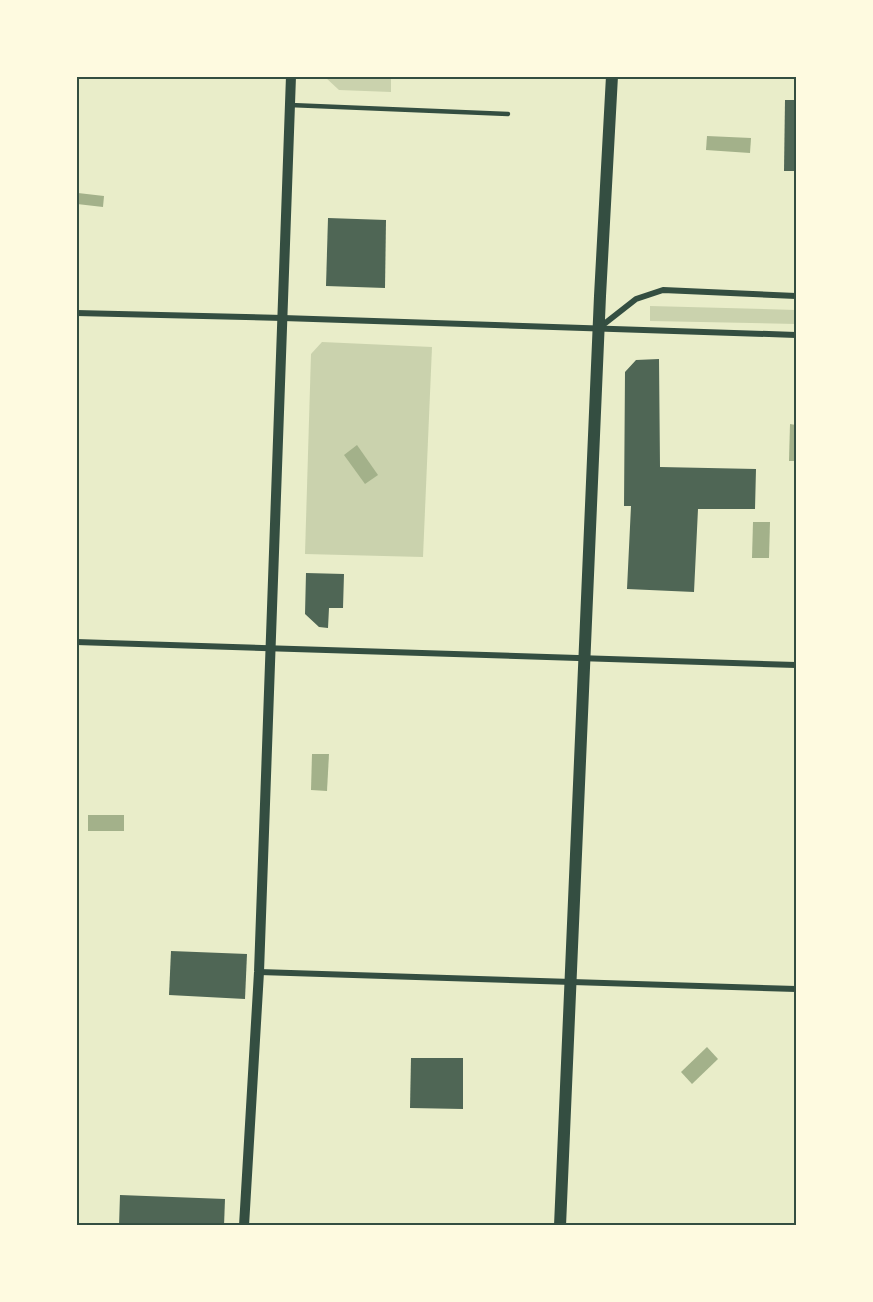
<svg xmlns="http://www.w3.org/2000/svg" width="873" height="1302" font-family="Rubik,sans-serif">
<rect width="100%" height="100%" fill="#e9edc9"/>
<g fill="#cad2ad">
<path d="M325,77H391V92L339,90Z"/>
<path d="M650,306L796,310V324L650,321Z"/>
<path d="M322,342L432,347L423,557L305,554L311,354Z"/>
</g>
<g fill="#a3b18a">
<path d="M707,136L751,138L750,153L706,150Z"/>
<path d="M78,193L104,196L103,207L77,204Z"/>
<path d="M790,424L796,425V461H789Z"/>
<path d="M357,445L378,475L365,484L344,455Z"/>
<path d="M753,522H770L769,558H752Z"/>
<path d="M312,754H329L327,791L311,790Z"/>
<rect x="88" y="815" width="36" height="16"/>
<path d="M707,1047L718,1059L692,1084L681,1072Z"/>
</g>
<g fill="#4f6655">
<path d="M785,100H796V171H784Z"/>
<path d="M328,218L386,220L385,288L326,286Z"/>
<path d="M659,359L660,467L756,469L755,509H698L694,592L627,589L631,506H624L625,372L636,360Z"/>
<path d="M306,573L344,574L343,608H329L328,628L319,627L305,614Z"/>
<path d="M171,951L247,954L245,999L169,995Z"/>
<path d="M411,1058H463V1109L410,1108Z"/>
<path d="M120,1195L225,1199L224,1226H119Z"/>
</g>
<g fill="none" stroke-linecap="round" stroke-linejoin="round">
<path stroke="#344e41" stroke-width="4.5" d="M290,105L508,114"/>
<g stroke="#344e41" stroke-width="6">
<path d="M76,313L283,318L796,335"/>
<path d="M599,328L636,299L663,290L796,296"/>
<path d="M76,642L796,665"/>
<path d="M259,972L796,989"/>
</g>
<path stroke="#344e41" stroke-width="10" d="M244,1226L259,972L291,76"/>
<path stroke="#344e41" stroke-width="12" d="M560,1226L600,296L612,76"/>
</g>
<rect width="873" height="1302" fill="none" stroke="#fefae0" stroke-width="156"/>
<rect x="78" y="78" width="717" height="1146" fill="none" stroke="#344e41" stroke-width="2"/>
</svg>
